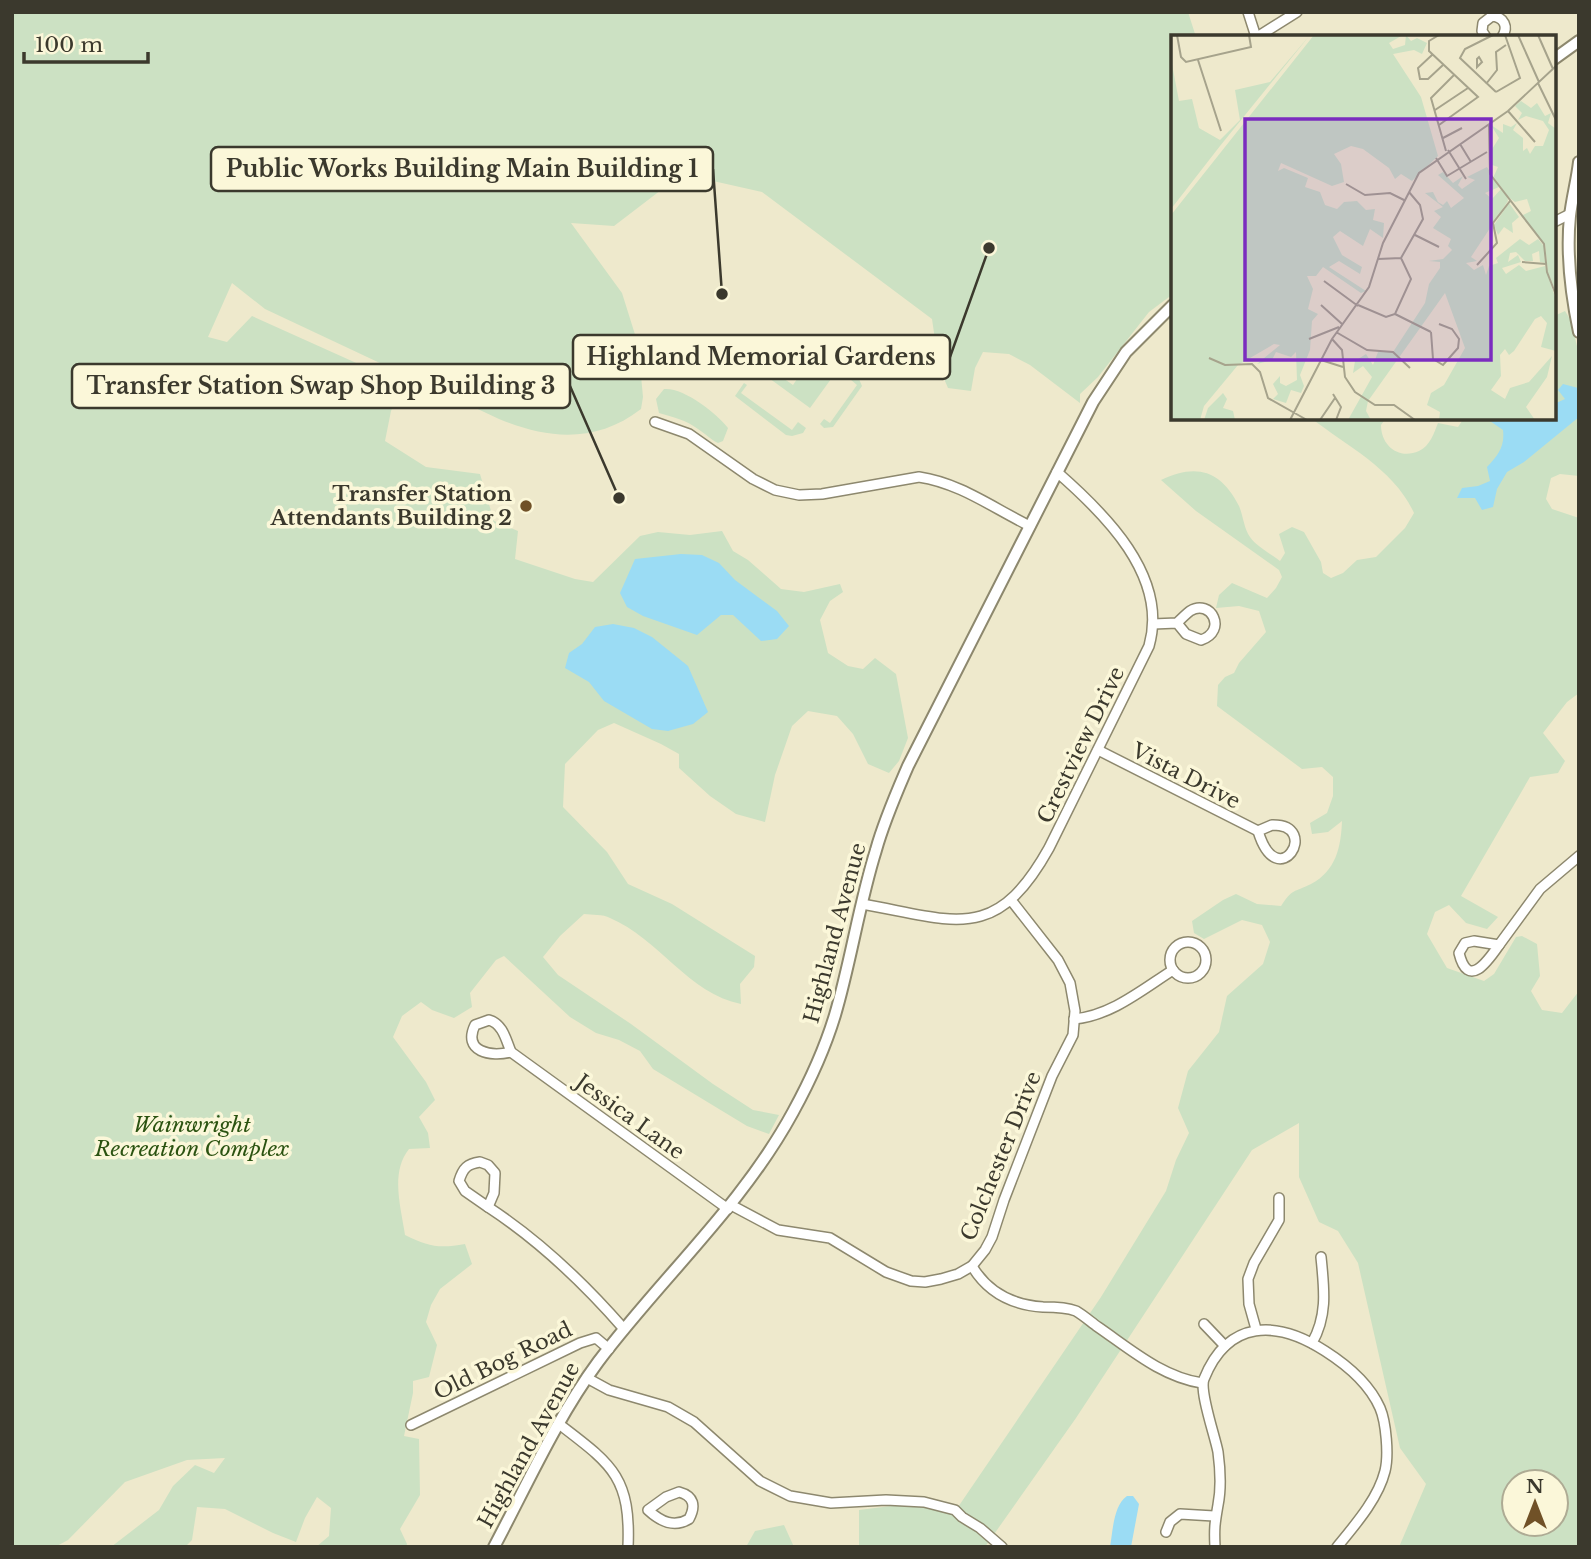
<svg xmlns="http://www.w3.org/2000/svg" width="1591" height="1559" font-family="'Libre Baskerville',serif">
<rect width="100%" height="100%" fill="#eee9cc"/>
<g fill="#cce1c3" fill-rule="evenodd">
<path d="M12,12H1188L1196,37H1173V294L1149,312L1098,377L1080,394V403L1030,365L1009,354L983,352L975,368L971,391L948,388L939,367L932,319L762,192L682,174L614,226L571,223L622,293L638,344L643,397L641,409C597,443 549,440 499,419L265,309L232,283L208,337L227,342L252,316L403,384L391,411L385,441L426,467L480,474L494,521L518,531L515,559L575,579L593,582L640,536L658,532L690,535L722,531L733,551L748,560L781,589L804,592L840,584L843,592L830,601L820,620L828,653L848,666L863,669L875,658L896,674L908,738L899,761L889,773L868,764L853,734L837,716L808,711L792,726L775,775L765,822L736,814L710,796L679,768V754L661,744L614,723L598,730L565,764L563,807L607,852L628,884L672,904L755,956L754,967L740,984L741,1004C689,994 658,938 610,918C603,914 592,915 584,914L560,936L543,957L558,975L631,1024L713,1084L753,1110L779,1115L769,1134L747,1126L653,1069L640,1051L619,1040L596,1033L570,1017L504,956L496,960L470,993L472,1007L454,1018L432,1010L421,1002L402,1016L393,1037L426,1082L435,1100L419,1117L428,1133L430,1148L409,1149C390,1173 401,1207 405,1235C428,1246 438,1249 465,1244L472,1264L440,1289L431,1305L426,1322L437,1345L429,1377L413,1381V1393L404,1436L419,1439L420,1495L400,1529L407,1544L406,1547H316L329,1536L331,1508L317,1497L305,1518L296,1542L273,1533L225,1509L197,1507L192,1540L185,1547H111L159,1510L173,1486L195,1465L214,1473L225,1458L187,1460L125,1482L68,1540L55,1547H12Z"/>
<path d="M1565,311C1574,323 1574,338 1579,353V476L1560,474L1551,478L1546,499L1552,509L1579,518V693L1567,702L1543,733L1565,761L1558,773L1530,777L1461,896L1498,917L1487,929L1466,923L1449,905L1435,912L1427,934L1447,968L1484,981L1494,974L1516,937L1522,936L1537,944L1540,976L1531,991L1542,1010L1562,1013L1579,991V1547H1399L1426,1484L1400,1448L1358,1263L1338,1231L1319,1222L1299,1177V1123L1252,1150L1076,1418L985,1547H859V1510L907,1504L956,1510L1101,1297L1166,1191L1176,1160L1189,1133L1178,1108L1188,1071L1219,1032L1227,996L1263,964L1270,942L1262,925L1242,920L1204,939L1194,933L1192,921L1223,900L1236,894L1257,904L1281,906C1293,888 1293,893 1311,884C1336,871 1341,847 1342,821L1328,832L1312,834L1310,823L1327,813L1333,796V777L1322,767L1302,769L1217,706L1218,685L1225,677L1234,673L1239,663L1266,632L1259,611L1239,606L1216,608L1219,595L1232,583L1267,598L1276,588L1282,577L1279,570L1196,511L1161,480C1196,463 1221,470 1239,506C1243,515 1244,529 1250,537C1256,546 1271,554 1280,561L1285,553L1279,534L1292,527L1304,532L1321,562L1323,573L1331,578L1343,573L1357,560L1376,557L1405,528L1414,513C1394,469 1348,447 1311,418H1386L1381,425C1381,446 1399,460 1419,451C1430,446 1434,433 1438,423L1458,427L1464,418H1554V316ZM1514,1482H1556V1524H1514Z"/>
<path d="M811,358L831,373L837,366L839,368L810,408L755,368L760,362L793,385Z"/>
<path d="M850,379H859L862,386L833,427L824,428L820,424L824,419L830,423L857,385Z"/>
<path d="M744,383L747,385L741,393L792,430L798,422L806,428L803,433L792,436L786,435L735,396Z"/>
<path d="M664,389C683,387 717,413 728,428L723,441L718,443C711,440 706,434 698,429C686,420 673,417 659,413L656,399Z"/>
<path d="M784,1525L794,1547H746L755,1531Z"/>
</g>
<g fill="#9bdcf4">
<path d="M1563,384L1578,388L1579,417L1524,462L1507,472L1497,489L1493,507L1482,510L1475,498H1457L1462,488L1478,486L1490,481L1487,467C1498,455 1505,447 1503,430L1490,421V418H1554V404L1565,399L1558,390Z"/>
<path d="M681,554L702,555L719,563L735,580L777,611L789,626L777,639L761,641L733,615H721L697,635L643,616L627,607L620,593L635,559Z"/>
<path d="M613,624L634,628L652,637L688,666L708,712L693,724L668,731L652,729L604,701L589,682L565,668L569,653L582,644L595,627Z"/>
<path d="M1127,1496H1133L1139,1504L1131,1547H1110C1113,1531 1113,1506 1127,1496Z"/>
</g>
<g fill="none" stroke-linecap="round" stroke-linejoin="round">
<defs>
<g id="minor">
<path d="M1248,12L1256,37"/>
<path d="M1257,37L1297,12"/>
<path d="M1486,37L1482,31L1483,23L1492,16C1504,17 1509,27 1502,37"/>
<path d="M1554,222L1570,214"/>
<path d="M655,422L689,434L753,479L775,490L799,495L822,494L919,477C960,483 993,508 1030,526"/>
<path d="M1153,624L1177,623C1181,619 1186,614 1190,611C1211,598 1228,631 1201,640L1186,634L1177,623"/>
<path d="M1098,750L1258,831"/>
<path d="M1272,825C1322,824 1278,897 1258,831Z"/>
<path d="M862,904C954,920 995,945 1049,848L1149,646C1169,576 1104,513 1057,472"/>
<path d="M1474,941L1499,945C1488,961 1468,990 1459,953L1465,943Z"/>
<circle cx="1188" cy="960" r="18"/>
<path d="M1499,945L1540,889L1579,856"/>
<path d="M1074,1019C1111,1016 1143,989 1173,970"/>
<path d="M489,1020C503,1024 506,1040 511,1052C491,1057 462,1052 475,1025Z"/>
<path d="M511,1052L728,1209"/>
<path d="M480,1162L488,1165L495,1173L494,1193L488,1207L465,1191L459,1181C463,1168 467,1164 480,1162Z"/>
<path d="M731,1205L778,1230L830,1238L886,1272L911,1281L925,1282L941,1279L958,1274L972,1266L985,1250L992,1237L1004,1200L1052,1076L1073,1035L1075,1011L1070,983L1058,960L1011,900"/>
<path d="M488,1207C540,1241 583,1282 624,1329"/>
<path d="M972,1266C988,1293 1012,1305 1043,1307C1053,1307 1066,1307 1076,1311C1083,1315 1091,1322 1098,1327C1130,1349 1162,1377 1202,1383"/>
<path d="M1204,1324L1225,1346"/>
<path d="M1256,1329L1249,1304L1248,1279L1254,1263L1279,1220V1198"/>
<path d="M1312,1343C1328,1315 1324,1288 1321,1257"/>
<path d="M587,1378L609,1390L668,1407L694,1422L760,1481L790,1496L831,1503L886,1500L924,1502L955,1510L962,1517L980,1528L1002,1547"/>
<path d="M559,1424C611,1464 631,1476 628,1547"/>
<path d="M411,1425L580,1343L596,1338L609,1349"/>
<path d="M679,1492C694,1496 696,1506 689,1519C674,1528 661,1522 648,1510L666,1497Z"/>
<path d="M1166,1532L1170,1522L1180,1514L1214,1516"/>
<path d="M1215,1547C1214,1527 1215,1523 1218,1505C1221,1490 1220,1467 1218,1452C1215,1436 1199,1391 1204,1379C1228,1319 1277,1320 1325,1351C1347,1365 1369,1383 1380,1408C1386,1422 1389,1455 1385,1471C1378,1499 1355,1525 1337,1547"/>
</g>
<g id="tertiary">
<path d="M1554,59L1579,41"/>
<path d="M1579,162C1577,180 1572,198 1570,216C1566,255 1571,294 1579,332"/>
<path d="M494,1547C527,1485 556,1419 598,1362C662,1277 742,1206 793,1112C810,1081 825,1048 835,1015C851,961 859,904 876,850C884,821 896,794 908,766L1093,402L1126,352L1173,305"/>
</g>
</defs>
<use href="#minor" stroke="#8d886e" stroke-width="12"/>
<use href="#tertiary" stroke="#8d886e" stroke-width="14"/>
<use href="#minor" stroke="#fff" stroke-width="9"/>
<use href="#tertiary" stroke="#fff" stroke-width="10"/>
</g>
<circle fill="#705127" stroke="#fbf7d9" stroke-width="2.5" cx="526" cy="506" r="7"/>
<g text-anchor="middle" stroke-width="7" stroke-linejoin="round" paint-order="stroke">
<g font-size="21" font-weight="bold" fill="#3b392d" stroke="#fbf7d9" text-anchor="end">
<text x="512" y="501">Transfer Station<tspan x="512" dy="24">Attendants Building 2</tspan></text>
</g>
<g font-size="21" fill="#3b392d" stroke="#fbf7d9">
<text transform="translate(1081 745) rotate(-64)" y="7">Crestview Drive</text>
<text transform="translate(1186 776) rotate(27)" y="7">Vista Drive</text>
<text transform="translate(835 933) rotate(-75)" y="7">Highland Avenue</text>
<text transform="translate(630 1117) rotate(36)" y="7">Jessica Lane</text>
<text transform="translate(1001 1156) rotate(-68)" y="7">Colchester Drive</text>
<text transform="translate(503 1361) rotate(-26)" y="7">Old Bog Road</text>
<text transform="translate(529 1445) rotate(-61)" y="7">Highland Avenue</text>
</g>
<g font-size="21" font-style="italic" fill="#2b5311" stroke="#fbf7d9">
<text x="192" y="1132">Wainwright<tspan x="192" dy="24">Recreation Complex</tspan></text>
</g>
</g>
<g transform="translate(1171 35)">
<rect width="385" height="385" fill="#eee9cc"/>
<path d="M139,0L49,111L0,174V24L8,66L21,64L28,93L49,105L69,85L64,55L99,47ZM143,0H232L218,8L222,14L234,10L235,0L240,6L246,3L256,8L251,19L243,15L222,19L250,62L267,121L241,146L230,139L224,144L218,133L192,114L180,111L163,119L170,129L173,147L161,151L110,128L107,136L113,133L137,143L134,152L149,157L154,170L166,174L173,167L186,166L195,175L204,174L202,185L213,188L212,203L199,194L192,211L169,196L162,202L171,220L191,232L189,239L168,226L158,232L195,256L190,258L152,232L145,241H136L142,254L137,274L147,279L141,286L139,315L129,340L133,351L130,358L120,355L115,368L102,364L107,359L102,349L109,341V348L115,351L126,345L125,317L120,322L105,317L101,325L86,329L109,310L103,309L67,330L33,371L29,385H0V180ZM350,66L360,73L366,68L374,81L380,78L377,88L385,94V257L377,238L374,209L350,181L360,176L356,164L344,167L336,161L337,166L300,222L306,226L295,228L303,235L312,230L315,240L318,231L327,228L325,223L349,204L358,210L367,204L373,211L374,228L369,227L368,216L361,219L362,226H354L345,217L339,218L337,227L347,220L350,227L331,233L335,239L348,230L355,236L374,231L385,265V316L370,312L376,288L370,281L364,284L343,316L338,320L334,314L329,320L330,341L320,355L334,364L339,353L358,347L381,321L376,342L355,372L364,385H268L269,377L256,370L260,358L273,350L294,313L274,258L197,366L195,376L200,385H177L201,342L192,331L182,338L184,326L195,319L202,330L207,317H222L254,268L258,249L269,233V227L258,226L272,224L281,215L277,211L280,204L262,193L270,182L263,176L272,172L254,158L262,157L267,167L272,170L276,166L280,173L293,163L267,140L272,137L282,148L292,141L287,150L291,154L304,145L296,142L316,132L328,152L314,158L321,164L331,153L322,143L327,132L318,129V119L328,103L320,90L332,98V89L340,92L346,88L342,95L352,103V116L356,113L359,119L364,111H372L378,95L372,86L355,81L347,85L351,78L344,71ZM338,168L348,182L341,188L342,198L333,192L327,200L323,190ZM52,358L56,364L52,373L62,376L64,385H33L37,373Z" fill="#cce1c3"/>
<path fill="none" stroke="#a6a38c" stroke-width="2" d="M6,0L10,22L15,27L80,12L78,0M268,0L258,6V16L307,62L268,90M322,0L294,14L289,23L325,57M347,0L368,47M367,0L382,34M261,20L247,33L249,44H257L272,30M308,22L311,27L306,32V24ZM27,25L50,96M367,48L385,85M315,49L326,35L325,17L335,10M325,57L349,43L334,0M264,75L297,53M337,76L364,107M318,90L319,139L373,209L376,237L385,260M272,103L291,93M289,109L300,127M277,115L295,144M275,116L260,63L283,40M265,123L276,141L316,117M175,149L194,160L219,158L233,165M244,200L268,212M207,224L230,223L252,184L249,170L238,157M351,227L375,229M306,230L326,208L322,188L339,166M153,246L187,271M150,270L171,289M187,270L215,282L224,279L240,244L230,223M224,279L260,297M165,297L196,315L222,317L239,333M260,297L262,324L272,330L287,313L288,304L281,294L268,289M138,304L168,292M161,304L171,315L174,342L184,357L204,370H223L244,385M38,323L54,330L81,329L89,337L97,363L136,385M150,325L172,332M162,359L170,372L165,385M119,385L161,304L198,252L212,208L248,138L337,76L385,31M149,385L164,363"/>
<path fill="#7b2cbf" fill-opacity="0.15" stroke="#7b2cbf" stroke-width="3.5" d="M74,84H320V325H74Z"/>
<rect width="385" height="385" fill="none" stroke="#3b392d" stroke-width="3.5"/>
</g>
<path fill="none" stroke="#3b392d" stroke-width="2.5" d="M722 294L713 169M989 248L950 357M619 498L570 386"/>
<g fill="#3b392d" stroke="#fbf7d9" stroke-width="2.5">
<circle cx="722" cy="294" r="7"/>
<circle cx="989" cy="248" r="7"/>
<circle cx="619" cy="498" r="7"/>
</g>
<g fill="#fbf7d9" stroke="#3b392d" stroke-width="2.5">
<rect x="211" y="147" width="502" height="44" rx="7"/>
<rect x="573" y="335" width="377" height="44" rx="7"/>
<rect x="72" y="364" width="498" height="44" rx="7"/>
</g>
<g font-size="23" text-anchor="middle" font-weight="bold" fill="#3b392d">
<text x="462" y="177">Public Works Building Main Building 1</text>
<text x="761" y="365">Highland Memorial Gardens</text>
<text x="321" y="394">Transfer Station Swap Shop Building 3</text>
</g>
<rect width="1591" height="1559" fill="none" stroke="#3b392d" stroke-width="28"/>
<g transform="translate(1535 1503)"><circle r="33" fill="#fbf7d9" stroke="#aeab94" stroke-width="2"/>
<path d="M0-5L12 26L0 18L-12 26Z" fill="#705127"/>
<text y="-10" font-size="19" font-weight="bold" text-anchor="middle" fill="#3b392d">N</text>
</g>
<path d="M24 52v10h124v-10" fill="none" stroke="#3b392d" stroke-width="3.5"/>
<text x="35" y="52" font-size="21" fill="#3b392d" stroke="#fbf7d9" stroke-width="5" paint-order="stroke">100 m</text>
</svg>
